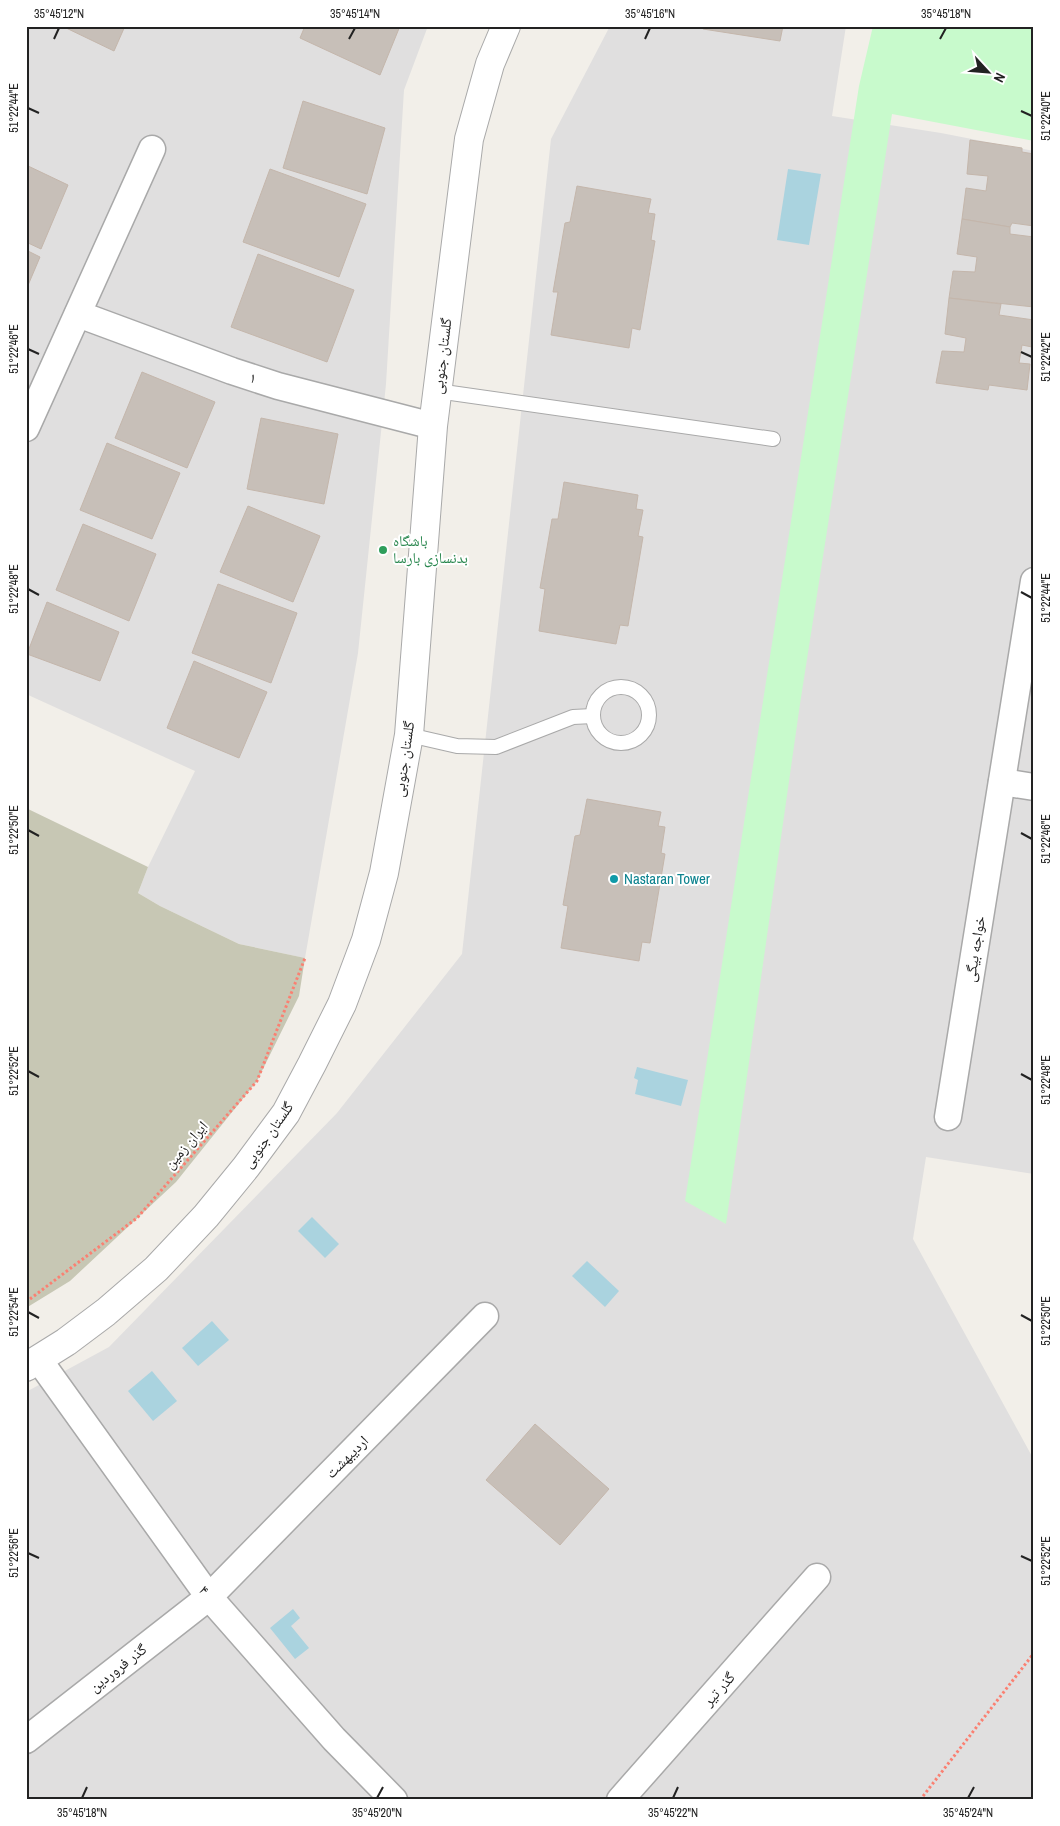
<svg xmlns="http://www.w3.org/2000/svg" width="1060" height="1826" font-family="'Archivo Narrow','Noto Naskh Arabic',sans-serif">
<rect width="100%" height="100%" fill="#f2efe9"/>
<g fill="#e0dfdf">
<path d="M26,26H428L404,90L386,384L358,653L305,958L239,944L160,906L138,893L148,867L195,771L26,694Z"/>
<path d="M610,26H846L832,116L941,133L1034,151V1174L926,1157L913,1239L1034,1460V1800H26V1392L109,1347L337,1113L462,954L551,139Z"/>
</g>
<path fill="#c7c7b4" d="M26,808L148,867L138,893L160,906L239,944L305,958L299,996L257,1081L176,1182L70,1281L26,1308Z"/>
<path fill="#c8facc" d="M873,26H1034V141L892,114L800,704L726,1224L685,1201L859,86Z"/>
<g fill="#aad3df">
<path d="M788,169L821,174L809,245L777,240Z"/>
<path d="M637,1067L688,1080L681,1106L635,1094L638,1080L634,1078Z"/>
<path d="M312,1217L339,1244L325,1258L298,1231Z"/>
<path d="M587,1261L619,1291L605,1307L572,1276Z"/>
<path d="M212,1321L229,1340L198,1366L182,1348Z"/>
<path d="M152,1371L177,1401L153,1421L128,1391Z"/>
<path d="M293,1609L300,1618L291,1626L309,1648L295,1659L270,1628Z"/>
</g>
<g fill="#c7bfb8" stroke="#c4b6ab">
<path d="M62,26H125L114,51Z"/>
<path d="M305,26H400L380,75L300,38Z"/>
<path d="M703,26H783L780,41L703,29Z"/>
<path d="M303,101L385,128L367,194L283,168Z"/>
<path d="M970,140L1022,148V152L1034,154V226L1012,223L1010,227L962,219L966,188L986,191L988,176L967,174Z"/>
<path d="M26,165L68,185L41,249L26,242Z"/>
<path d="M270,169L366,204L339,277L243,242Z"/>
<path d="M577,186L651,199L648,213L655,214L651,240L655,241L640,330L632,328L629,348L551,335L558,292H553L565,223L570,222Z"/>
<path d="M962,219L1010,227V234L1034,237L1032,280L1034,281V307L949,298L953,271L975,272L977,257L957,254Z"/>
<path d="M26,250L40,257L26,290Z"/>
<path d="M258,254L354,290L327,362L231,327Z"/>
<path d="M949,298L1001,304L999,315L1034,320L1032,347L1022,345L1019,363L1030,364L1027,390L989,385L988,390L936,383L942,351L964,352L966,338L945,334Z"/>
<path d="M142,372L215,402L187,468L115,438Z"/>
<path d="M261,418L338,434L324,504L247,489Z"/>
<path d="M107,443L180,473L152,539L80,510Z"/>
<path d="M564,482L638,495L636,509L643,510L638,536L643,537L628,626L620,625L616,644L539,631L545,589L540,588L552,519H558Z"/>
<path d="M248,506L320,536L293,602L220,572Z"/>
<path d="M83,524L156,554L129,621L56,590Z"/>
<path d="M218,584L297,613L271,683L192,653Z"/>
<path d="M47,602L119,632L100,681L27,654Z"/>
<path d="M194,661L267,692L239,758L167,728Z"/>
<path d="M587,799L661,812L658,826L665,827L661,853L665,854L650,943L642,942L639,961L561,948L568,906L563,905L575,836L580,835Z"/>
<path d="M535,1424L609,1489L560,1545L486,1480Z"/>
</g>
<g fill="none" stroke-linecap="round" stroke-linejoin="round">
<defs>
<g id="service">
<path d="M437,391L773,439"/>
<circle cx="621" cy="715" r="28"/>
<path d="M409,735L457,746L496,747L573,717L593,716"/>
</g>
<g id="minor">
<path d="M78,314L232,371L278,386L433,426"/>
<path d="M26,428L152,149"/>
<path d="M1002,782L1034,787"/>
<path d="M948,1117L1034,581"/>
<path d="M39,1360L209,1597L334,1739L394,1800"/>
<path d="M26,1740L209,1597L485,1316"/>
<path d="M620,1800L817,1577"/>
</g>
<path id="tertiary" d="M26,1367L66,1342L106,1312L156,1269L206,1216L246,1167L286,1113L312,1064L342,1004L366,940L384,873L409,735L433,426L469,139L490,64L506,26"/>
</defs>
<use href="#service" stroke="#a9a9a9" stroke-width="16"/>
<use href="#minor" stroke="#a9a9a9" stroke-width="29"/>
<use href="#tertiary" stroke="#a9a9a9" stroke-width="30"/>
<g stroke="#fa8072" stroke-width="3" stroke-dasharray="2.5 2.5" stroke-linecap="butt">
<path d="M26,1302L137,1218L257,1081L305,958"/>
<path d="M920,1800L1034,1653"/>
</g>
<use href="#service" stroke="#fff" stroke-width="14"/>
<use href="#minor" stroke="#fff" stroke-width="26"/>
<use href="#tertiary" stroke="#fff" stroke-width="28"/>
</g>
<path fill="none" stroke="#222" stroke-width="2" d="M54,39L59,28M349,39L355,28M645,39L650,28M940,39L946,28M28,108L39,113M1021,111L1032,116M28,349L39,354M1021,352L1032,357M28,589L39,595M1021,592L1032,598M28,830L39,836M1021,833L1032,839M28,1071L39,1077M1021,1074L1032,1080M28,1312L39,1318M1021,1315L1032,1321M28,1553L39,1558M1021,1556L1032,1561M82,1798L87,1787M377,1798L383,1787M673,1798L678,1787M968,1798L974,1787"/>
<circle fill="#2e9e5b" stroke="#fff" stroke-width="2" cx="383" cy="550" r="5"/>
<circle fill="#0f9aa8" stroke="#fff" stroke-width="2" cx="614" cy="879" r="5"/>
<g text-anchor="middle" stroke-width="4" stroke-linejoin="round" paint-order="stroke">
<g font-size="15" fill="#222" stroke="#fff">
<text transform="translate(442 356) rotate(-83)" y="5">گلستان جنوبی</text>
<text transform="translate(253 378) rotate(18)" y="5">۱</text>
<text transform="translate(404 759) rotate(-82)" y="5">گلستان جنوبی</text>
<text transform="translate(975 949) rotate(-81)" y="5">خواجه بیگی</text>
<text transform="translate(268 1135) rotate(-55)" y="5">گلستان جنوبی</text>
<text transform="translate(186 1145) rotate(-49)" y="5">ایران زمین</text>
<text transform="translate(347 1457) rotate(-45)" y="5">اردیبهشت</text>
<text transform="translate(204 1590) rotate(54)" y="5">۴</text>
<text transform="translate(118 1668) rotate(-38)" y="5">گذر فروردین</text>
<text transform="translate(719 1689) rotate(-48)" y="5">گذر تیر</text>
</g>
<g font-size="15" fill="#27864d" stroke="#fff" text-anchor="start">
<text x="393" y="546">باشگاه<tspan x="393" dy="17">بدنسازی بارسا</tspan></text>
</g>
<g font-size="15" fill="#0d838f" stroke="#fff" text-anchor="start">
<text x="624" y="884">Nastaran Tower</text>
</g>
</g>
<rect width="1060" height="1826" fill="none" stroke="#ffffff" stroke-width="55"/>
<g transform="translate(988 72) rotate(116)" stroke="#ffffff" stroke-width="4" paint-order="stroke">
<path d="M0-4L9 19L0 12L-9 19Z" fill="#222222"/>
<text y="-8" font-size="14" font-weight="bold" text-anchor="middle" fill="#222222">N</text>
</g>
<rect x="28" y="28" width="1004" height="1770" fill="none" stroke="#222" stroke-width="2"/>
<g font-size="12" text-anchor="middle" fill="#222">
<text x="59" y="18">35°45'12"N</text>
<text x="355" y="18">35°45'14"N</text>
<text x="650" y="18">35°45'16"N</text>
<text x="946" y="18">35°45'18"N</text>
<text transform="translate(14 108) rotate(-90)" y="4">51°22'44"E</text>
<text transform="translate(1046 116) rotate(-90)" y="4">51°22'40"E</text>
<text transform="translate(14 349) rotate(-90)" y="4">51°22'46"E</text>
<text transform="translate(1046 357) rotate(-90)" y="4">51°22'42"E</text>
<text transform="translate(14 589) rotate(-90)" y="4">51°22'48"E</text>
<text transform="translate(1046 598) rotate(-90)" y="4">51°22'44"E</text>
<text transform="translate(14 830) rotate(-90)" y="4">51°22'50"E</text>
<text transform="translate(1046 839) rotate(-90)" y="4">51°22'46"E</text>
<text transform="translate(14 1071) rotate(-90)" y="4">51°22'52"E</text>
<text transform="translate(1046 1080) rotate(-90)" y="4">51°22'48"E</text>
<text transform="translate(14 1312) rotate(-90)" y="4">51°22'54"E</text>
<text transform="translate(1046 1321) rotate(-90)" y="4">51°22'50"E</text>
<text transform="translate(14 1553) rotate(-90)" y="4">51°22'56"E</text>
<text transform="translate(1046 1561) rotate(-90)" y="4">51°22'52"E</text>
<text x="82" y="1817">35°45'18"N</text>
<text x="377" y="1817">35°45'20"N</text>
<text x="673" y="1817">35°45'22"N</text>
<text x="968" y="1817">35°45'24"N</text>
</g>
</svg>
